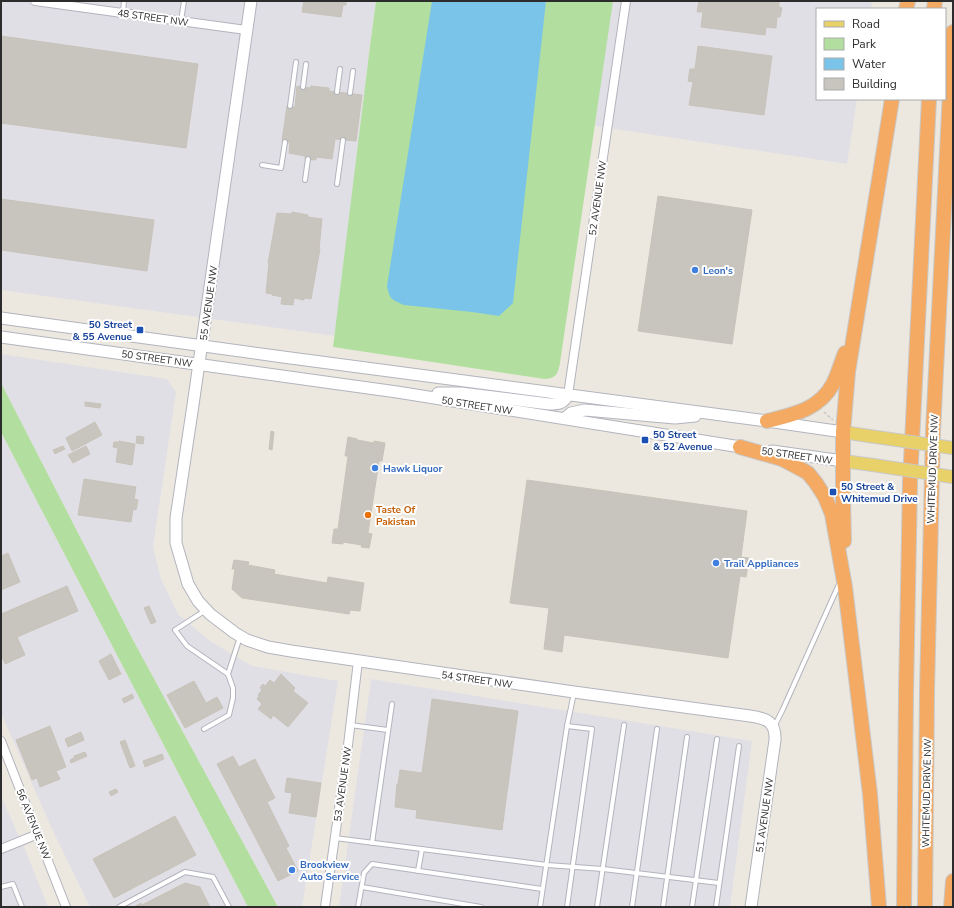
<svg xmlns="http://www.w3.org/2000/svg" width="954" height="908" font-family="'Nunito Sans',sans-serif">
<rect width="100%" height="100%" fill="#ede8df"/>
<g fill="#e1dfe6">
<path d="M1,1H376L370,46L335,336L1,290Z"/>
<path d="M610,1H872L871,9H817V99H857L847,164L595,126Z"/>
<path d="M1,354L167,379L176,392L153,547L161,579L178,614L210,641L252,666L338,681L302,907H278L133,640L1,383Z"/>
<path d="M1,432L248,907H90L52,829L1,713Z"/>
<path d="M371,679L752,741L730,907H339Z"/>
<path d="M1,796L27,854L48,907H1Z"/>
</g>
<g fill="#b2df9f">
<path d="M376,1H613L560,363C558,373 557,378 545,379L333,347L370,46Z"/>
<path d="M1,383L133,640L278,907H248L1,432Z"/>
</g>
<path fill="#79c4e8" d="M432,1H546L513,303L499,316L472,312L404,305C391,299 390,300 387,286Z"/>
<g fill="#c8c4be" stroke="#c8c3b9">
<path d="M304,1H346V5H343L341,17L302,12Z"/>
<path d="M699,1H779V7L782,8L780,17H777L776,28L766,27L765,35L701,27L703,12H697Z"/>
<path d="M1,36L198,64L186,148L1,123Z"/>
<path d="M698,46L772,56L764,115L689,105L693,82L688,81L690,69H695Z"/>
<path d="M297,86L310,88L311,86L329,88V91L362,95L356,141L335,139L332,159L316,157V160L305,159V156L289,153L290,143L282,141L287,106L295,107Z"/>
<path d="M658,196L752,210L732,344L638,331Z"/>
<path d="M1,199L154,220L147,271L1,250Z"/>
<path d="M292,212L308,215V217L322,219L319,249H320L311,299L304,298V300L294,298L293,305L281,304L282,297L272,295V294L266,293L269,263H268L277,213L291,214Z"/>
<path d="M85,402L101,404L100,408L85,406Z"/>
<path d="M95,422L102,435L72,451L66,438Z"/>
<path d="M271,431L274,432L272,450L269,449Z"/>
<path d="M137,436L144,437L143,444L136,443Z"/>
<path d="M348,437L357,439V440L374,443V441L385,443L382,461H379L368,533L372,534L369,548L361,547L362,545L343,542V544L332,543L334,529H338L348,456H345Z"/>
<path d="M119,441L135,444L132,465L116,462L118,448L113,447L114,442H119Z"/>
<path d="M63,446L65,449L55,454L53,450Z"/>
<path d="M86,446L90,454L73,463L68,455Z"/>
<path d="M84,479L136,487L134,499L138,500L136,510L133,509L131,522L78,515Z"/>
<path d="M527,480L747,511L741,557L749,558L746,577L740,576L728,658L564,635L562,652L544,649L549,608L510,603Z"/>
<path d="M8,553L20,582L1,590V556Z"/>
<path d="M234,560L249,562L248,565L275,570L274,574L327,583L328,577L364,583L360,611L350,610L349,614L242,598L232,589L235,569H232Z"/>
<path d="M67,586L78,611L17,637L25,655L5,664L3,659H1V614Z"/>
<path d="M149,606L156,622L151,624L144,608Z"/>
<path d="M111,654L121,674L109,680L99,661Z"/>
<path d="M281,674L295,688L293,691L308,703L288,727L273,715L271,719L258,709L262,704L257,699L259,696L258,695L262,690L260,688L263,684L265,686L270,680L274,683Z"/>
<path d="M194,681L206,703L217,697L223,708L185,728L167,695Z"/>
<path d="M132,694L134,698L124,703L122,699Z"/>
<path d="M432,699L518,711L502,830L416,818L417,810L395,807L397,784H398L400,770L422,773Z"/>
<path d="M50,726L66,767L56,771L60,779L40,787L37,778L32,780L16,740Z"/>
<path d="M81,732L84,740L68,747L65,739Z"/>
<path d="M125,740L135,766L130,768L120,742Z"/>
<path d="M85,752L87,756L71,763L70,760L74,758V756Z"/>
<path d="M162,754L164,759L145,767L143,761Z"/>
<path d="M233,756L239,767L255,759L275,798L267,802L289,846L286,848L298,871L278,881L217,764Z"/>
<path d="M287,778L321,783L316,817L289,813L292,793L285,792Z"/>
<path d="M116,789L118,792L111,796L109,792Z"/>
<path d="M175,816L196,855L114,898L93,859Z"/>
<path d="M185,883L200,887L210,907H134L141,903L142,905Z"/>
</g>
<g fill="none" stroke-linecap="round" stroke-linejoin="round">
<defs>
<g id="lane">
<path d="M123,13L124,1"/>
<path d="M181,21L184,1"/>
<path d="M303,87L306,64"/>
<path d="M337,92L340,69"/>
<path d="M350,93L353,71"/>
<path d="M290,106L296,62"/>
<path d="M262,165L281,168L285,142"/>
<path d="M305,180L308,159"/>
<path d="M337,184L343,140"/>
<path d="M206,610L175,630L187,646L228,674L240,637"/>
<path d="M350,725L388,730"/>
<path d="M774,727L783,709L840,582"/>
<path d="M204,729L229,715L233,698V688L228,674"/>
<path d="M335,838L547,865L603,869L719,883"/>
<path d="M372,843L392,704"/>
<path d="M418,871L422,849"/>
<path d="M1,887L13,884L22,907"/>
<path d="M362,887L481,907"/>
<path d="M119,907L185,872L213,877L229,907"/>
<path d="M358,907L364,873L372,864L542,889"/>
<path d="M540,907L567,726L574,693"/>
<path d="M567,907L592,729L567,726"/>
<path d="M597,907L624,725"/>
<path d="M632,907L657,729"/>
<path d="M663,907L687,737"/>
<path d="M692,907L717,739"/>
<path d="M716,907L739,746"/>
</g>
<g id="street">
<path d="M35,1L246,30"/>
<path d="M568,395L626,1"/>
<path d="M1,741L66,907"/>
<path d="M1,849L38,834"/>
<path d="M325,907L348,745L358,661"/>
</g>
<g id="secondary">
<path d="M251,1L193,405L176,518V543L188,584L198,601L210,614L235,633L247,640L268,647L291,651L574,692L750,716C765,718 776,721 775,740L751,907"/>
<path d="M1,318L283,357L767,421L843,432"/>
<path d="M1,337L397,392L747,448"/>
<path d="M438,393H461L549,404C558,404 563,404 568,395"/>
<path d="M565,418L571,413L585,410L675,418L695,416"/>
<path d="M772,451L843,461"/>
</g>
<g id="primary">
<path d="M843,432L869,436"/>
<path d="M843,461L873,465"/>
</g>
<g id="highway">
<path d="M906,9L908,1"/>
<path d="M934,9L935,1"/>
<path d="M767,421C792,415 819,410 833,384C838,374 841,363 845,353"/>
<path d="M740,447L782,459L799,468L808,473L816,483L825,497L832,514L845,587L870,794L879,907"/>
<path d="M844,541L843,500V432L848,372L892,99"/>
<path d="M904,907L906,693L910,482L929,99"/>
<path d="M925,907L927,692L933,431L953,32"/>
<path d="M951,907L953,881"/>
</g>
</defs>
<use href="#lane" stroke="#b2b4be" stroke-width="6"/>
<use href="#street" stroke="#b2b4be" stroke-width="10"/>
<use href="#secondary" stroke="#b2b4be" stroke-width="13"/>
<use href="#primary" stroke="#c8c8c8" stroke-width="14"/>
<use href="#highway" stroke="#c8c8c8" stroke-width="16"/>
<path stroke="#c8c8c8" stroke-width="1.5" stroke-dasharray="3 2" stroke-linecap="butt" d="M824,412L833,420"/>
<use href="#lane" stroke="#fff" stroke-width="4"/>
<use href="#street" stroke="#fff" stroke-width="8"/>
<use href="#secondary" stroke="#fff" stroke-width="11"/>
<use href="#primary" stroke="#e8d168" stroke-width="12"/>
<use href="#highway" stroke="#f4aa62" stroke-width="14"/>
<defs>
<g id="primary-bridge">
<path d="M869,436L953,448"/>
<path d="M873,465L953,477"/>
</g>
</defs>
<use href="#primary-bridge" stroke="#c8c8c8" stroke-width="14" stroke-linecap="butt"/>
<use href="#primary-bridge" stroke="#e8d168" stroke-width="12"/>
</g>
<g fill="#3f7fe0" stroke="#fff" stroke-width="1.5">
<circle cx="695" cy="270" r="4"/>
<circle cx="375" cy="468" r="4"/>
<circle cx="716" cy="563" r="4"/>
<circle cx="292" cy="870" r="4"/>
</g>
<g fill="#1a4fb4" stroke="#fff" stroke-width="1.5">
<rect x="136" y="326" width="8" height="8" rx="2"/>
<rect x="641" y="436" width="8" height="8" rx="2"/>
<rect x="829" y="488" width="8" height="8" rx="2"/>
</g>
<circle fill="#e8710a" stroke="#fff" stroke-width="1.5" cx="368" cy="515" r="4"/>
<g text-anchor="middle" stroke-width="4" stroke-linejoin="round" paint-order="stroke">
<g font-size="10" fill="#2c2c2c" stroke="#fff">
<text transform="translate(153 17) rotate(8)" y="4">48 STREET NW</text>
<text transform="translate(597 198) rotate(-82)" y="4">52 AVENUE NW</text>
<text transform="translate(208 303) rotate(-82)" y="4">55 AVENUE NW</text>
<text transform="translate(157 358) rotate(8)" y="4">50 STREET NW</text>
<text transform="translate(477 405) rotate(9)" y="4">50 STREET NW</text>
<text transform="translate(797 455) rotate(8)" y="4">50 STREET NW</text>
<text transform="translate(932 469) rotate(-88)" y="4">WHITEMUD DRIVE NW</text>
<text transform="translate(477 679) rotate(8)" y="4">54 STREET NW</text>
<text transform="translate(342 784) rotate(-82)" y="4">53 AVENUE NW</text>
<text transform="translate(926 793) rotate(-89)" y="4">WHITEMUD DRIVE NW</text>
<text transform="translate(764 815) rotate(-82)" y="4">51 AVENUE NW</text>
<text transform="translate(34 824) rotate(68)" y="4">56 AVENUE NW</text>
</g>
<g font-size="10" font-weight="bold" fill="#366cbe" stroke="#fff" text-anchor="start">
<text x="703" y="274">Leon's</text>
<text x="383" y="472">Hawk Liquor</text>
<text x="724" y="567">Trail Appliances</text>
<text x="300" y="868">Brookview<tspan x="300" dy="12">Auto Service</tspan></text>
</g>
<g font-size="10" font-weight="bold" fill="#164399" stroke="#fff" text-anchor="start">
<text x="132" y="328" text-anchor="end">50 Street<tspan x="132" dy="12">&amp; 55 Avenue</tspan></text>
<text x="653" y="438">50 Street<tspan x="653" dy="12">&amp; 52 Avenue</tspan></text>
<text x="841" y="490">50 Street &amp;<tspan x="841" dy="12">Whitemud Drive</tspan></text>
</g>
<g font-size="10" font-weight="bold" fill="#c56008" stroke="#fff" text-anchor="start">
<text x="376" y="513">Taste Of<tspan x="376" dy="12">Pakistan</tspan></text>
</g>
</g>
<rect width="954" height="908" fill="none" stroke="#2c2c2c" stroke-width="4"/>
<rect x="816" y="8" width="130" height="92" fill="#ffffff" stroke="#ababab"/>
<rect x="824" y="21" width="20" height="6" fill="#e8d168" stroke="#ababab"/>
<text x="852" y="28" font-size="12" fill="#2c2c2c">Road</text>
<rect x="824" y="38" width="20" height="12" fill="#b2df9f" stroke="#ababab"/>
<text x="852" y="48" font-size="12" fill="#2c2c2c">Park</text>
<rect x="824" y="58" width="20" height="12" fill="#79c4e8" stroke="#ababab"/>
<text x="852" y="68" font-size="12" fill="#2c2c2c">Water</text>
<rect x="824" y="78" width="20" height="12" fill="#c8c4be" stroke="#ababab"/>
<text x="852" y="88" font-size="12" fill="#2c2c2c">Building</text>
</svg>
